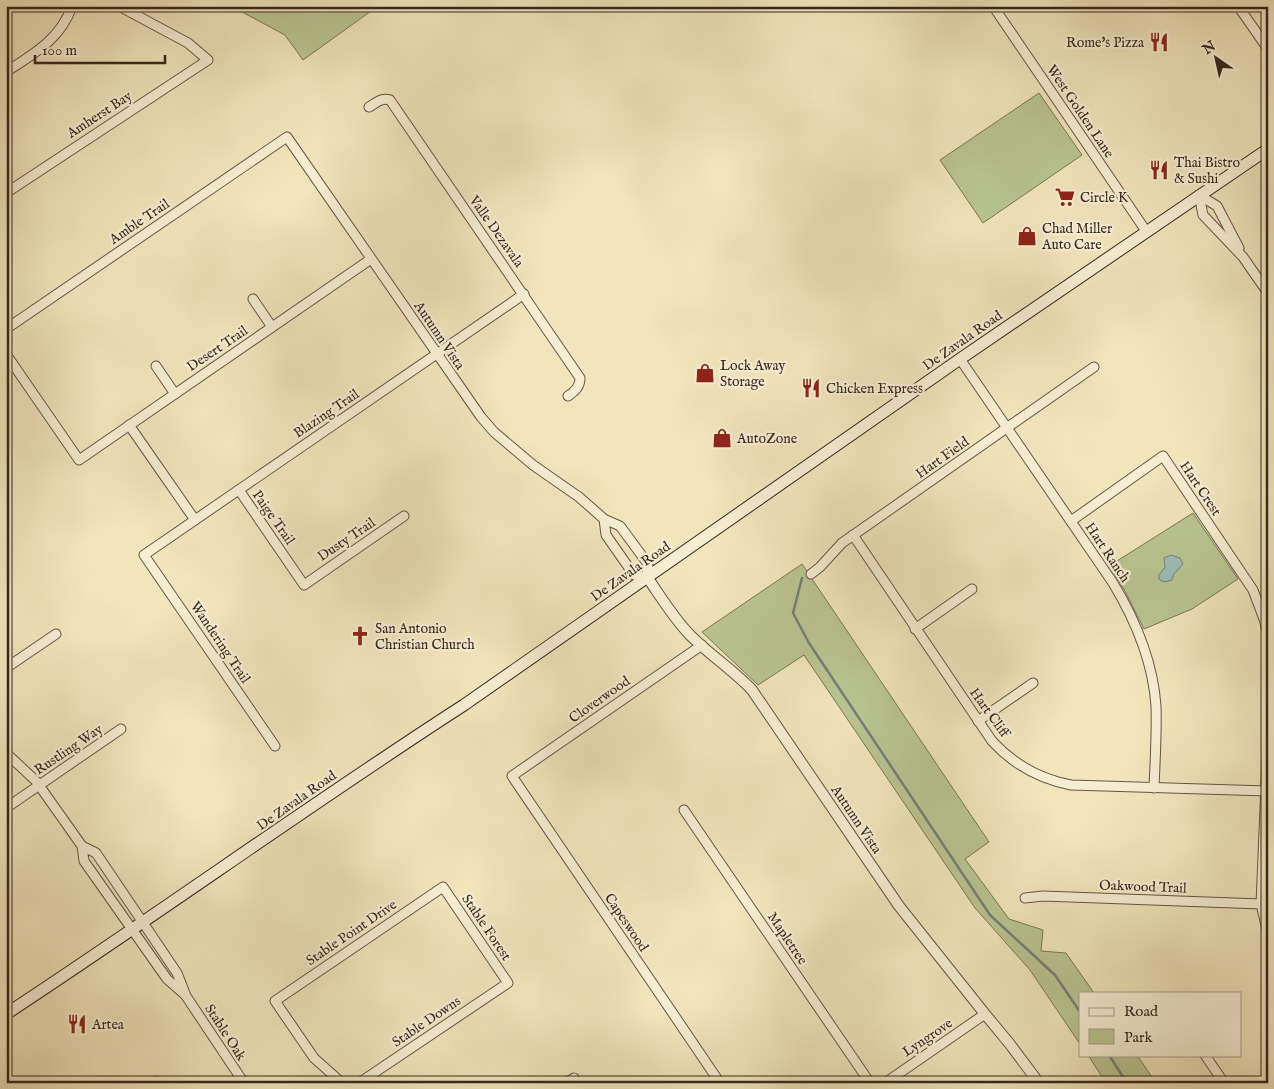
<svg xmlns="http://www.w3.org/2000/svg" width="1274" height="1089" font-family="'IM FELL English',serif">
<rect width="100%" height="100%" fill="#f1e5bc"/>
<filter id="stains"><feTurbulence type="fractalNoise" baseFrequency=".004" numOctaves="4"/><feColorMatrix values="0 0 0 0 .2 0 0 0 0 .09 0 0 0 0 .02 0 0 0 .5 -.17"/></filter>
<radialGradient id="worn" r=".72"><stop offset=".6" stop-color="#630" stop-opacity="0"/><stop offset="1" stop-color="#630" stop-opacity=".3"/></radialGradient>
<g fill="#b9c591" stroke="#787658">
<path d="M231,6H378L303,60L285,35Z"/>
<path d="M1039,93L1082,155L983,223L940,160Z"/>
<path d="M1193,513L1238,579L1192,609L1144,629L1125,591L1109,566Z"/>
<path d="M802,564L989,842L965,859L1009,919L1043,930L1041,951L1066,953L1094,993H1080V1044L1030,970L975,908L804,655L758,685L702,632Z"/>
<path d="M1088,1055H1137L1156,1083H1106Z"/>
</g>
<path fill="#9cbdb8" stroke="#73817b" d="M1171,555L1180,558L1183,564L1174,574L1172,580L1164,582L1159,579V575L1165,567L1164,558Z"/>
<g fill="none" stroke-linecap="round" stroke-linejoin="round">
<g stroke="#73817b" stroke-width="2.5">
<path d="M802,578L793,613L809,643L990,915L1055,975L1080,1012"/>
<path d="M1109,1055L1127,1083"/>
</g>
<defs>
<g id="minor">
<path d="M993,6L1146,231"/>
<path d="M1238,6L1268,49"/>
<path d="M6,72C33,54 61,39 72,6"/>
<path d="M369,107C376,103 382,97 390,100L580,378C580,387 575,391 568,396"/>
<path d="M6,193L208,60L188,43L119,6"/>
<path d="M1199,195L1203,215L1243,257L1268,293"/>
<path d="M1199,195L1217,206L1239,248"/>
<path d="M253,299L272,327"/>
<path d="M6,329L287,137L481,417L494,432L533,465L579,497L604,519L620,526L648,564L647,577L634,575L606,535L604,519"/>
<path d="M6,354L79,460L371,259"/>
<path d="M960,359L1113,583C1136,621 1153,662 1156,706C1157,733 1155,761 1154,788"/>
<path d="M156,366L175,394"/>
<path d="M129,425L195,520"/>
<path d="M239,490L304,585L404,516"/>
<path d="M1071,521L1163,456L1253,590L1264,619L1268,634"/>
<path d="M853,535L992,741C1014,765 1039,779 1071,785L1268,791"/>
<path d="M811,574L820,567L842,543L1094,367"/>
<path d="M915,629L972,589"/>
<path d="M702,645L512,776L720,1083"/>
<path d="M6,668L56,634"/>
<path d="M978,721L1033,683"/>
<path d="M1268,735L1261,904L1268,934"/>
<path d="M275,746L144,555L524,294"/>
<path d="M6,753L36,781L82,846L96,853L177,973L186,996L244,1083"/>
<path d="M6,808L121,729"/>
<path d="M684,810L870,1083"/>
<path d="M82,846L84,861L167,979L184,994"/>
<path d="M1025,898L1043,896L1261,904"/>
<path d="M1205,1055L1224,1083"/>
<path d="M154,1083L156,1081L157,1083"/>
<path d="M342,1083L314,1058L275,1001L443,887L508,983L359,1083"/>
<path d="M566,1083L574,1078"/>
<path d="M885,1083L985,1014"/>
</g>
<path id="tertiary" d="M647,577C661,597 674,619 691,636C710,655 733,670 752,690L899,906L985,1014L1009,1043L1039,1083"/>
<path id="secondary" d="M6,1014C160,913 309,805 464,705L960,359L1268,149"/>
</defs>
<use href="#minor" stroke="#655647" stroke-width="11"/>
<use href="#tertiary" stroke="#655647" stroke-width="12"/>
<use href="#secondary" stroke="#362720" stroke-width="13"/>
<use href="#minor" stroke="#f6eed3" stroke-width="9"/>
<use href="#tertiary" stroke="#f6eed3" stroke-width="10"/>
<use href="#secondary" stroke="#f6eed3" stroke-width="11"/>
</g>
<defs>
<symbol id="restaurant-bare" viewBox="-9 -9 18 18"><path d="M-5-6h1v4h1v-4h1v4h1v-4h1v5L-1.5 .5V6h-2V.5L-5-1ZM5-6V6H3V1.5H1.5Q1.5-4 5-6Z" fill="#8f2418" stroke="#f6eed3" stroke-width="2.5" paint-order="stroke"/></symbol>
<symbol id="supermarket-bare" viewBox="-9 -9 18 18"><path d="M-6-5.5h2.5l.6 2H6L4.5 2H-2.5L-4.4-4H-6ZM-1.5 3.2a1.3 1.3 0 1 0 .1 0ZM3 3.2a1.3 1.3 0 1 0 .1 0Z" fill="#8f2418" stroke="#f6eed3" stroke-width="2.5" paint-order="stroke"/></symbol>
<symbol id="shop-bare" viewBox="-9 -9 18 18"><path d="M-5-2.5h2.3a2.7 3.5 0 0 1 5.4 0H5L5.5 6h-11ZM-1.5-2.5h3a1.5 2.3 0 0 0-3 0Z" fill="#8f2418" stroke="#f6eed3" stroke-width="2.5" paint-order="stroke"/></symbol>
<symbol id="church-bare" viewBox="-9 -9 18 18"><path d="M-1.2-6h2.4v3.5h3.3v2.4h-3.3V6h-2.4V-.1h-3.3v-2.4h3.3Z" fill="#8f2418" stroke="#f6eed3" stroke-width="2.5" paint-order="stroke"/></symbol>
</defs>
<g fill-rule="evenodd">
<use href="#restaurant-bare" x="1145" y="28" width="28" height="28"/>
<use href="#restaurant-bare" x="1145" y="156" width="28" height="28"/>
<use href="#supermarket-bare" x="1051" y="183" width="28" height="28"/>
<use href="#shop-bare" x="1013" y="222" width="28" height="28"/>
<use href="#shop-bare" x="691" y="359" width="28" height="28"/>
<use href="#restaurant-bare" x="797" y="374" width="28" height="28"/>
<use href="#shop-bare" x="708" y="424" width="28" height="28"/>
<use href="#church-bare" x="346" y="622" width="28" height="28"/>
<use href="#restaurant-bare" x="63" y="1010" width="28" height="28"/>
</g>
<g text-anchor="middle" stroke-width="4.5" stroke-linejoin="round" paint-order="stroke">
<g font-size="14" fill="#362720" stroke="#f6eed3" text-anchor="start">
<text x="1144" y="47" text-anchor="end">Rome's Pizza</text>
<text x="1174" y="167">Thai Bistro<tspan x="1174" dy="16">&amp; Sushi</tspan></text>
<text x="1080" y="202">Circle K</text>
<text x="1042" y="233">Chad Miller<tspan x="1042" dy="16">Auto Care</tspan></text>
<text x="720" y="370">Lock Away<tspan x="720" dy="16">Storage</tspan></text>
<text x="826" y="393">Chicken Express</text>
<text x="737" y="443">AutoZone</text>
<text x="375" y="633">San Antonio<tspan x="375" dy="16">Christian Church</tspan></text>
<text x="92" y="1029">Artea</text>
</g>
<g font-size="14" fill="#362720" stroke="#f6eed3">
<text transform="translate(1081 111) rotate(56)" y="5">West Golden Lane</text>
<text transform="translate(99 114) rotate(-33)" y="5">Amherst Bay</text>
<text transform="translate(139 221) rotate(-34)" y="5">Amble Trail</text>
<text transform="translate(497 231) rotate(55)" y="5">Valle Dezavala</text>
<text transform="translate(440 335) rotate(56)" y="5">Autumn Vista</text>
<text transform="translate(962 340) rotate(-35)" y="5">De Zavala Road</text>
<text transform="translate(217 348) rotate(-34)" y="5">Desert Trail</text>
<text transform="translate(326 413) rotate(-34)" y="5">Blazing Trail</text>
<text transform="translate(942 457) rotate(-35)" y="5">Hart Field</text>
<text transform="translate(1201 488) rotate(56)" y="5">Hart Crest</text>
<text transform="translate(274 517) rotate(55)" y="5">Paige Trail</text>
<text transform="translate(346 539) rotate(-34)" y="5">Dusty Trail</text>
<text transform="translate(1108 552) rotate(56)" y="5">Hart Ranch</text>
<text transform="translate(630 571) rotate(-35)" y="5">De Zavala Road</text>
<text transform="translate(221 642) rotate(56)" y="5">Wandering Trail</text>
<text transform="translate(599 699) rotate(-35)" y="5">Cloverwood</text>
<text transform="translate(990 712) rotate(54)" y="5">Hart Cliff</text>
<text transform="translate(68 749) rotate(-34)" y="5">Rustling Way</text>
<text transform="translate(296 800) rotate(-35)" y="5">De Zavala Road</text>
<text transform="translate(857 819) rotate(56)" y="5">Autumn Vista</text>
<text transform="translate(1143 886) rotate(2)" y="5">Oakwood Trail</text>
<text transform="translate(627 922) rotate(56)" y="5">Capeswood</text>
<text transform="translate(487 927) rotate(56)" y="5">Stable Forest</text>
<text transform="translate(351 932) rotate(-34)" y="5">Stable Point Drive</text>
<text transform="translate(788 938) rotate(56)" y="5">Mapletree</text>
<text transform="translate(426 1021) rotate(-34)" y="5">Stable Downs</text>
<text transform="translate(226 1032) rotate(57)" y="5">Stable Oak</text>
<text transform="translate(927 1037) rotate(-34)" y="5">Lyngrove</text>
</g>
</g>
<rect width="1274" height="1089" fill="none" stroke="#f1e5bc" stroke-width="25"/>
<rect x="8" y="8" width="1259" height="1074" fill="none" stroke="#362720" stroke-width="2.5"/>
<rect x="12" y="12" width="1249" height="1064" fill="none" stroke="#362720"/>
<rect x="1079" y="992" width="162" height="65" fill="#f6eed3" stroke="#a99e8b"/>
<rect x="1089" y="1008" width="25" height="8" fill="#f6eed3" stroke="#a99e8b"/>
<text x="1124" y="1016" font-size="15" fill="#362720">Road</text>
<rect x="1089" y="1029" width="25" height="15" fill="#b9c591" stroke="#a99e8b"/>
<text x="1124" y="1042" font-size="15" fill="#362720">Park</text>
<g transform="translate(1216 58) rotate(326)" stroke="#f6eed3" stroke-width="4" paint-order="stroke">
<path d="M0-4L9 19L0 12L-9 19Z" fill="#362720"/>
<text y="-8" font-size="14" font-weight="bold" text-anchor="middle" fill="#362720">N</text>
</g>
<path d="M35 55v8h130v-8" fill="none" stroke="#362720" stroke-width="2.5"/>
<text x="42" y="55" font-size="15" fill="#362720" stroke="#f6eed3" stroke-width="4" paint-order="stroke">100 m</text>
<rect width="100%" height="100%" filter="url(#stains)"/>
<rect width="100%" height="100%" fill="url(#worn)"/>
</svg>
